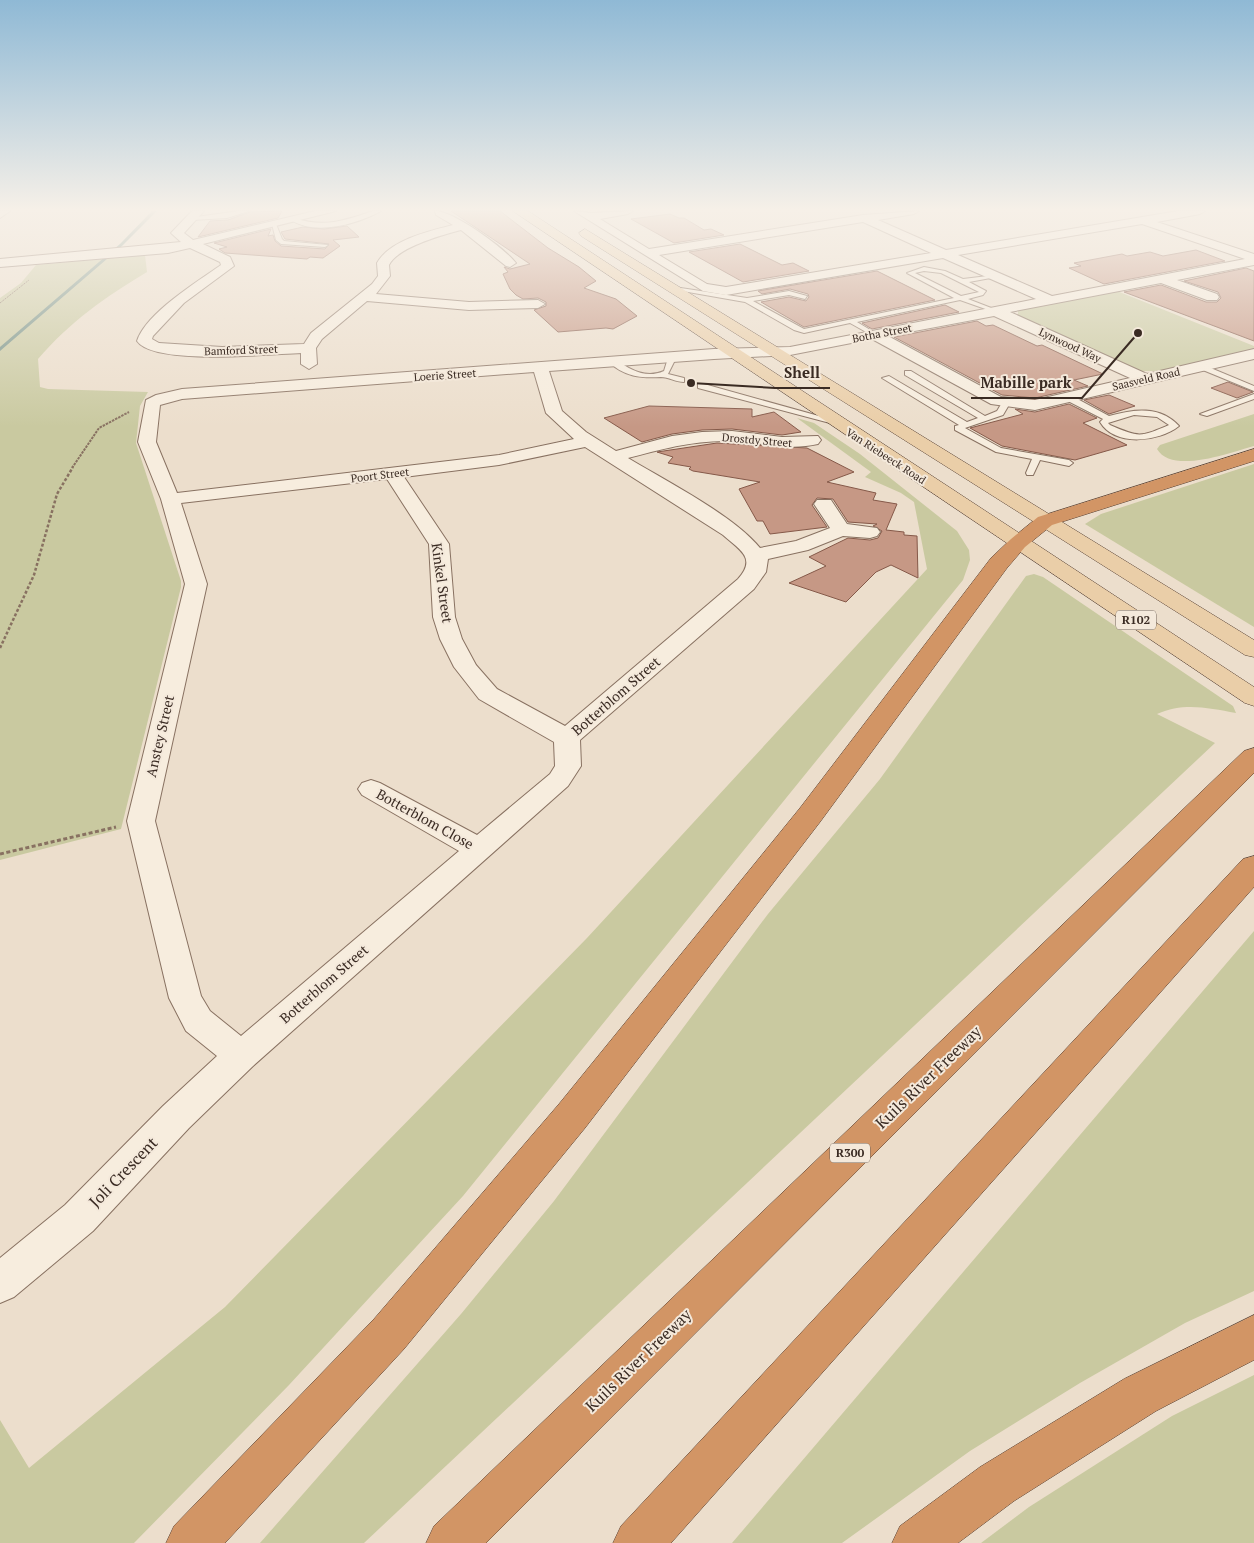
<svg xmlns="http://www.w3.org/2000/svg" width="1254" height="1543" font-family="'PT Serif',serif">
<rect width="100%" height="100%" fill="#ecdecc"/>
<g fill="#c9c9a0">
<path d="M145,255L147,272C105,297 70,322 38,359L40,387L48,389L148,392L140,406L136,443L181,581V587L121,829L0,860V298L21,283L36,265Z"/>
<path d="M1117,291L1254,346V349L1162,371H1140L1018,315V311L1024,309Z"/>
<path d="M1254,414V446C1232,452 1172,475 1157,449L1160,445Z"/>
<path d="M797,418L814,423L860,454L957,531L969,550L970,560L963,580L463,1196L289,1385L134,1543H0V1420L29,1468L225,1307L587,938L927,569L914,502L901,493L865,477L871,472Z"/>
<path d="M1254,464V627L1085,524L1101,514Z"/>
<path d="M1034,574L1043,577L1233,706L1236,713C1208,708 1184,702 1157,714L1215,743L364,1543H260L461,1314L554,1201L768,914L880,779L1026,576Z"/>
<path d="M1254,931V1291L1185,1323L1080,1383L970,1451L842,1543H732Z"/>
<path d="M1254,1375V1543H981L1029,1507L1172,1416Z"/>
</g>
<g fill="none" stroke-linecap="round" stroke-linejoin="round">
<path fill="#728f84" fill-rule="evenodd" d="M152,211H157L122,246L0,351V347L120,244Z"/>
</g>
<g fill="#c69885" stroke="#855949">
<path d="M282,211L278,218L198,237L210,221L228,220L250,212Z"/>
<path d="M451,211H500L548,248L579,267L596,281L584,288L616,299L637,316L613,329L606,328L558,332L534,310L546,306V302L538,298L523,299L516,295L510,289L503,274L508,272L504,267L510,269L530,264Z"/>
<path d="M670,214L679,218H684L704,230L711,229L724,235L674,243L631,219Z"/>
<path d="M347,226L359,237L333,240L340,246L323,258L310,257L307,259L225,253L219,249L227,247L214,243L271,229L268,236L273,235L275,241L281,246L325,249L329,244L285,239L281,232L303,227L324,229Z"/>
<path d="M740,244L782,265L793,263L809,271L743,282L689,252Z"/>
<path d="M1196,250L1225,261L1104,284L1069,268L1081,266L1074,263L1122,254L1127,256L1150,252L1163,256Z"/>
<path d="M1246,268L1254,271V341L1124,292L1161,285L1206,302H1217L1221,298L1218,292L1184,281Z"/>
<path d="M877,271L935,300L804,327L761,302L789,297L806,301L809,297L808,294L790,289L762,294L758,291Z"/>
<path d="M945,305L959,312L872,329L862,323Z"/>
<path d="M977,321L986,326L993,325L1037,346L1042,345L1103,374L1074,380L1088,386L1035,398L1002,395L894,337Z"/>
<path d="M1228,382L1253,392L1237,398L1211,388Z"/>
<path d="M1109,395L1135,406L1109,414L1084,400Z"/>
<path d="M1069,404L1097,418L1083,423L1127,445L1075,460L1002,446L970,428L1023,414L1015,409L1035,412Z"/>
<path d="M649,406L752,409V417L774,412L801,432L782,435L732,429L702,430L672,434L642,442L604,418Z"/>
<path d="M717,443L807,448L854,472L827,482L876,493L873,500L897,504L886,530L904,532V535L917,536L918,578L891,565L876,572L846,602L789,583L826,566L809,557L848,538L870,540L878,538L882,531L873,526L877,524L848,522L833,499L817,498L812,505L827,527L770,534L763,521H757L739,489L760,482L693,471L689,469L691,467L668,463L673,457L657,452Z"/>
</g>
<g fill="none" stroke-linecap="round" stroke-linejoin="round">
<defs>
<g id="service">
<path d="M239,211H249L227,218L192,220L189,218Z"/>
<path d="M373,211H381C357,224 316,236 291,220L294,218C324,228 343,221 373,211Z"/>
<path d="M272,224H276L282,239L284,241L328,245L325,247L281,244L276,240Z"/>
<path d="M924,267L945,271L963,279L996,275V277L969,282L986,291L983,295L968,299L999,311L994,312L960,300L857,322L877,334V336L875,337L850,323L804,333L794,330L745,302L671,289L674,287L747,298L789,291L807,296L805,299L789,295L753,301L804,329L954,298L907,273ZM924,271L941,273L979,292L961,296L915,273Z"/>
<path d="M672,356L676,358L668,374L684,378V382C676,382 668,377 661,377C640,378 625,377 609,362L616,360C631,370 646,379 664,371L668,358Z"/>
<path d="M1201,364L1254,386V391L1198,368L1197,366Z"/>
<path d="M905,371H911L985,416L997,411L1003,401H1009L1010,403L1003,415L965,428L1001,448L1069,460L1073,463L1069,466L1040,460L1033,475H1027L1026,473L1032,459L996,452L955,430V426L959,425L882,378L889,376L967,422L978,418L905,375Z"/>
<path d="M698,384H704L837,421L830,423L698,388Z"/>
<path d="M1254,394V399L1207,416L1200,414Z"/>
<path d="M1064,395H1070L1109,416C1133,409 1160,405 1179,426C1159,442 1115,447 1100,422L1103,419L1064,399ZM1134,415L1157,417L1169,425C1140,437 1140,438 1110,425L1108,423Z"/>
</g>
<g id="minor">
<path d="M0,211H10L0,218Z"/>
<path d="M192,211H204L184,233L193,240L315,211H336L203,244L230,257L234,266L184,303L153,336L152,339L159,343L222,347L304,344L311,333L372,284L378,276L377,263C390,240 429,231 453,225L436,215L435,211C454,211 504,248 516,263L510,267L506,266L461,230C442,235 398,247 389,265L390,276L376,294L469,302L538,300L545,304L538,308L469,310L367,301L322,339L316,348L317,364L309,369L301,364V353C271,354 154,366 137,341C146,313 197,282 221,265L220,262L190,248L168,253L0,267V259L181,242L171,233Z"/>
<path d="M574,211L591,213L633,211L628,214L600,219L649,249L863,215L919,211L914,214L878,220L946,250L1178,211H1205L1200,214L1157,222L1254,254V265L1177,280L1217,294L1219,297L1217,300H1207L1161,283L1010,312L1147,374L1254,349V359L1035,410L991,404L872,339L790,355L714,359L549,371L562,411L586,432L616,451L672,436L702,432L732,431L782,437L818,436L821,440L818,444C788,451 760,442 730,441C695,440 662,449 628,458C666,481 733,515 760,548L796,541L830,528L814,504L817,500H831L847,524L877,528L880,532L877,536L870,538L843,536L808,550L768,559L766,572L754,589L580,740L581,766L568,786L253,1066L189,1128L93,1231L14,1297L0,1303V1258L65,1205L163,1106L217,1056L186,1031L169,998L127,821L185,584L161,499L138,442L146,400L156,395L182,389L714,349L790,347L1036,299L943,258L726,295L703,291ZM863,222L931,253L726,287L707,284L659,255ZM1142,224L1245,259L1052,296L958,255ZM994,316L1130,378L1035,400L1001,397L888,336ZM534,372L546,413L574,439L499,455L177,493L156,442L160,405L182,399ZM585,447L723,535C740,550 757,558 738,579L565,726L497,689L476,665L462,639L455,617L449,544L404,477L499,465ZM387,479L429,544L433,617L440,639L454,667L479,699L554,742L555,766L550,774L477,835L380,783L371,780L362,783L358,789L362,795L459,851L241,1036L210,1011L201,996L155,821L207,584L181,503Z"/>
</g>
<g id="primary">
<path d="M513,211H528L1254,687V706L1245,703Z"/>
<path d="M585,229L1254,640V657L1245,655L581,236L579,233Z"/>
</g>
<g id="motorway">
<path d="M1254,449V461L1052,525L1025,547L1007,568L820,822L585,1128L404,1349L225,1543H166L174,1526L374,1319L559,1104L800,808L991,558L1011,539L1038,517Z"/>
<path d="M1254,748V773L486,1543H426L434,1526L1244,751Z"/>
<path d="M1254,856V887L671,1543H613L621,1526L1243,859Z"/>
<path d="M1254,1315V1360L1156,1411L1014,1501L958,1543H892L900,1526L980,1467L1124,1379Z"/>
</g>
</defs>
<use href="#service" stroke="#887161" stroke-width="2"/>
<use href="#minor" stroke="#887161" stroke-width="2"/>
<use href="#primary" stroke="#564034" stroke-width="1"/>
<use href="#motorway" stroke="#564034" stroke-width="1"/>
<path stroke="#887161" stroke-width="1" stroke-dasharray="2 1" stroke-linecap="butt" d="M0,303L29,280"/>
<path stroke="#887161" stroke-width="2" stroke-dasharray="2.5 1" stroke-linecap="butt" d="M72,468L99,428L129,412"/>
<path stroke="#887161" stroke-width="2.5" stroke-dasharray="3 2" stroke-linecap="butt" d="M0,648L34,575L57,494L73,467"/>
<path stroke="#887161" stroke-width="3" stroke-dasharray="4 2.5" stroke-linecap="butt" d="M0,854L116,827"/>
<use href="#service" fill="#f7edde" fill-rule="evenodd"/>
<use href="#minor" fill="#f7edde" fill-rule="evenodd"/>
<use href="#primary" fill="#eacea8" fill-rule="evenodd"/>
<use href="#motorway" fill="#d29565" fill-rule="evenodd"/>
</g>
<linearGradient id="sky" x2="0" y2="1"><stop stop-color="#8fb9d5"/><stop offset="0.49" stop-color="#f6f0e8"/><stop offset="1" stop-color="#f6f0e8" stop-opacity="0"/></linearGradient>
<rect width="1254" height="427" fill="url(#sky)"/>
<g text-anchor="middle" stroke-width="4" stroke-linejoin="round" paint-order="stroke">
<g font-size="11" fill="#3a2b23" stroke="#f4e9db">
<text transform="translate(882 333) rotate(-11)" y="4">Botha Street</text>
<text transform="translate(1070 345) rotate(25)" y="4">Lynwood Way</text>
<text transform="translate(241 350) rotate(-2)" y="4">Bamford Street</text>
<text transform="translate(445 375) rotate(-4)" y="4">Loerie Street</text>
<text transform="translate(1146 379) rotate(-13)" y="4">Saasveld Road</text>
<text transform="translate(757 440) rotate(5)" y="4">Drostdy Street</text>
<text transform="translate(886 456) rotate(33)" y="4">Van Riebeeck Road</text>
<text transform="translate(380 475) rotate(-7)" y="4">Poort Street</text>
</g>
<g fill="#f4e9db" stroke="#72645a" stroke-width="1">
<rect x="1116" y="610.5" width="40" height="19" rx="4"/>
<rect x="830" y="1143.5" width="40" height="19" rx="4"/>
</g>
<g font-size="12" font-weight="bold" fill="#3a2b23">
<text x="1136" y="624">R102</text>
<text x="850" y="1157">R300</text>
</g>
<g font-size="14" fill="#3a2b23" stroke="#f4e9db">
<text transform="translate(442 583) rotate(82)" y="5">Kinkel Street</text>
<text transform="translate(616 696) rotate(-41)" y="5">Botterblom Street</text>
<text transform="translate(160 736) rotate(-77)" y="5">Anstey Street</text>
<text transform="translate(425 819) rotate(29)" y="5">Botterblom Close</text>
<text transform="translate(324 984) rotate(-41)" y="5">Botterblom Street</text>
</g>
<g font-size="16" fill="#3a2b23" stroke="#f4e9db">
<text transform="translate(928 1077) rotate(-44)" y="6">Kuils River Freeway</text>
<text transform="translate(123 1172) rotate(-46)" y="6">Joli Crescent</text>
<text transform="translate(638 1360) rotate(-44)" y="6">Kuils River Freeway</text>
</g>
</g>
<path fill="none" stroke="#3a2b23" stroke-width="2" d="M691 383L775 388H830M1138 333L1082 398H971"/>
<g fill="#3a2b23" stroke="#f4e9db" stroke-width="2">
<circle cx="691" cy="383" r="5"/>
<circle cx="1138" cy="333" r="5"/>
</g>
<g font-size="15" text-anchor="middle" font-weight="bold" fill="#3a2b23" stroke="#f4e9db" stroke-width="4" stroke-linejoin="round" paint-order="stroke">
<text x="802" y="378">Shell</text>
<text x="1026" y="388">Mabille park</text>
</g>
</svg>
